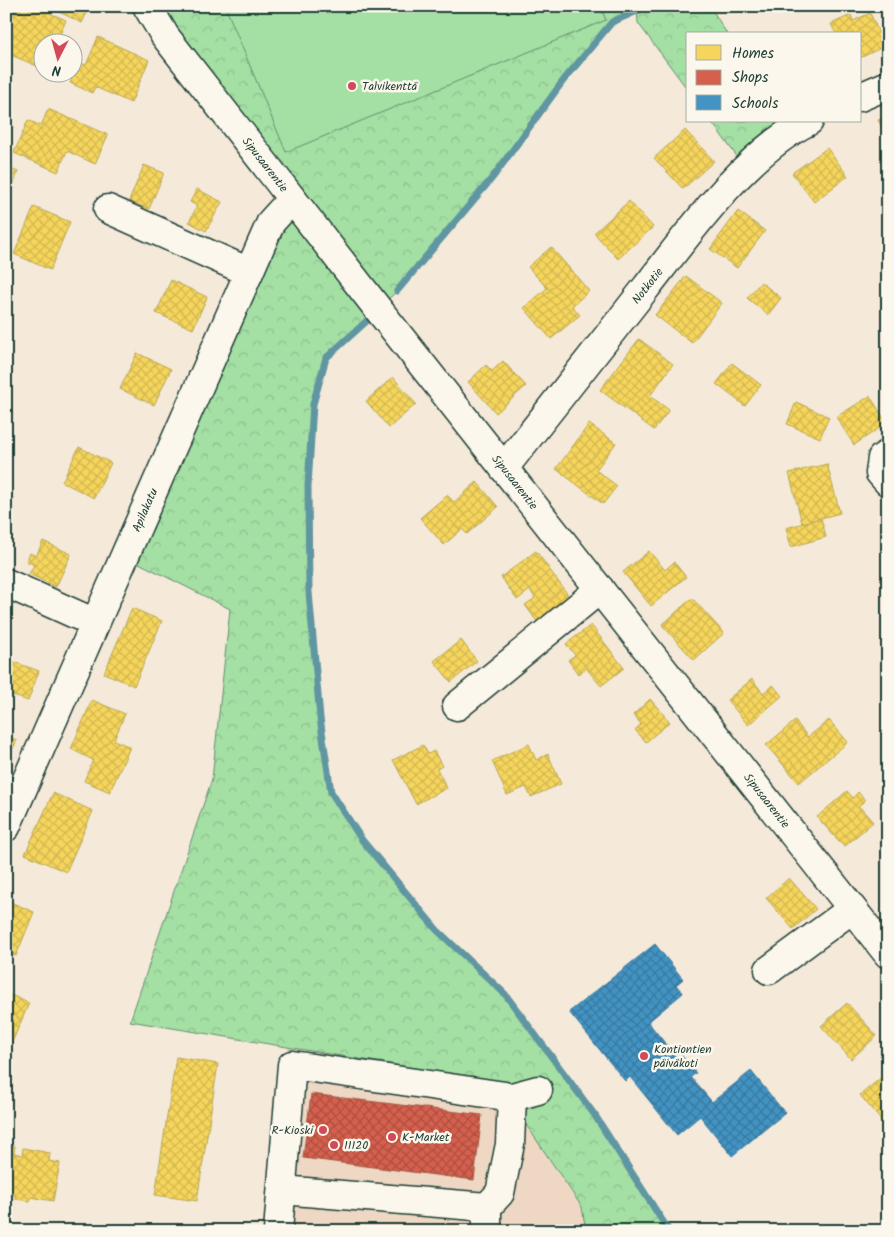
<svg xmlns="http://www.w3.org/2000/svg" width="894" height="1237" font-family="Kalam,sans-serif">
<defs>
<pattern id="park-crowns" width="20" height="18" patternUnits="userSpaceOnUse" patternTransform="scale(1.25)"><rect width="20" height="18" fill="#a4dfa4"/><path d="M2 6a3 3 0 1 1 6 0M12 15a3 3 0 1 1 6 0" fill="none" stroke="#8dc08e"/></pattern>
<pattern id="homes-cross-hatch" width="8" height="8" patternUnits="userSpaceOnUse" patternTransform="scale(1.25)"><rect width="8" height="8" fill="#f6d55c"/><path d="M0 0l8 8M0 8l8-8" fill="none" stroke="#d2b851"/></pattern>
<pattern id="shops-cross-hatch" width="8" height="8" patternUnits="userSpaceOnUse" patternTransform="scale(1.25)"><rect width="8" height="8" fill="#d6604d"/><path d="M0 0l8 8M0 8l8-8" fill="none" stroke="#ad5041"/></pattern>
<pattern id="schools-cross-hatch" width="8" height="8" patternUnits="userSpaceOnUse" patternTransform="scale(1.25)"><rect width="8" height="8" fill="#4393c3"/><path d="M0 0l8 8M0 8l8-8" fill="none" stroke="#37799f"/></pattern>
</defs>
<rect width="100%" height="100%" fill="#f5e9da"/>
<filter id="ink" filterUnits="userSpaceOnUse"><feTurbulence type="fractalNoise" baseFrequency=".02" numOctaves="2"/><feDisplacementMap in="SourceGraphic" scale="10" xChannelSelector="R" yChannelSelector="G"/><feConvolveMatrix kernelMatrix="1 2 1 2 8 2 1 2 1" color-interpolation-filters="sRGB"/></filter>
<g filter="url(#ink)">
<path fill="#eed8c4" d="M288,1046L500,1077L582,1207L584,1226L555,1228H509L490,1231H262L266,1185Z"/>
<g fill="url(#park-crowns)" stroke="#628e6c">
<path d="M147,6H710L727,34H688V90L638,23L637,11L612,22L563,81L493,177L397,291L326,358L313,404L308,486L309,592L320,718L331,792L362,840L437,930L505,994L594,1114L669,1231H509V1228H555L585,1226L582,1207L525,1123L512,1097L492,1081L130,1021L212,779L230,609L125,556L292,199Z"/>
<path d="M711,121H781L789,133L746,169Z"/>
</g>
<path fill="#a4dfa4" stroke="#628e6c" d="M225,6H600L606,20L286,152Z"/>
<g fill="url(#homes-cross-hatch)" stroke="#b6a750">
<path d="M17,6H33L66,20L57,42H42V68L6,53V31Z"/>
<path d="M59,6H90L82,23L57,11Z"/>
<path d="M870,13L885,46L860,58V34H836L831,24L851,15L853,21Z"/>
<path d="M98,37L149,60L131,103L95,87L92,93L70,83L79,62L86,65Z"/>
<path d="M48,109L108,135L95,164L67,151L58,172L14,153L28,120L41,126Z"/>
<path d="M888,116V139L878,120Z"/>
<path d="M685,130L714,161L683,189L654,158Z"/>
<path d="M827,148L848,176L814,202L792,173Z"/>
<path d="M144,165L164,173L149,209L129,201Z"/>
<path d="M6,167L18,172L10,194L6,193Z"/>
<path d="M197,189L222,202L206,231L189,222L197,206L190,202Z"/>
<path d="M629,201L653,227L618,259L594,233Z"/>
<path d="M34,207L70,222L50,270L14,254Z"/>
<path d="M738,211L765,231L737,268L710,249Z"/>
<path d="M551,247L589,291L572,306L580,315L551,339L524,308L547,288L528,267Z"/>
<path d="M686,276L722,303L692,343L655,315Z"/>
<path d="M171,280L207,297L193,329L156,313Z"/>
<path d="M761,282L781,298L768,315L747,298Z"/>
<path d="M639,339L673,364L650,396L669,410L654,430L600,390Z"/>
<path d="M137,353L171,369L154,405L120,389Z"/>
<path d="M503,361L526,386L496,413L468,382L486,365L492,371Z"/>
<path d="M732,363L761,385L745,406L716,384Z"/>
<path d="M393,377L416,404L389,428L366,401Z"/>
<path d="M870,396L887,423L854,445L836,417Z"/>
<path d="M796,402L829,417L820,438L787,424Z"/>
<path d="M589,424L616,443L596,470L617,486L603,504L556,469Z"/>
<path d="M79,447L111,463L94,498L62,482Z"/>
<path d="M827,464L840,513L802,523L789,473Z"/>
<path d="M477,482L498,507L467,534L462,529L444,545L420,518L447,495L454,502Z"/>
<path d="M821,518L826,537L791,547L786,528Z"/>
<path d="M43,541L71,554L56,587L29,574L34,565L26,561L30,553L36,556Z"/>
<path d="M536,551L571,599L538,623L525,605L535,598L530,590L517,600L501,577Z"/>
<path d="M649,551L665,570L674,562L686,577L651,606L623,572Z"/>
<path d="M692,598L724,633L694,660L662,625Z"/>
<path d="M132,608L162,621L134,686L104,673Z"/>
<path d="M591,625L624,668L601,686L586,668L578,674L568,660L575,655L566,644Z"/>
<path d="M461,640L477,661L451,682L434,661Z"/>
<path d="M6,659L39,671L28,701L6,693Z"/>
<path d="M752,679L763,693L773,685L782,696L748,725L727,700Z"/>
<path d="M650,699L670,722L646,742L635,730L641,724L633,715Z"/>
<path d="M92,700L125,714L114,740L130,747L110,792L84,781L93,760L71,749Z"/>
<path d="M829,720L848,742L799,783L766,745L795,721L808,737Z"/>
<path d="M6,736L17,740L6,764Z"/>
<path d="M529,744L536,760L548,754L561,784L531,797L526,787L507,795L492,761Z"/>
<path d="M423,745L428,754L434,751L442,766L437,769L447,788L416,804L393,760Z"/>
<path d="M847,791L853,798L858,792L865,800L859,806L873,822L844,847L817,817Z"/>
<path d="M53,793L93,811L66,872L25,854Z"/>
<path d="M789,878L816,909L793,929L766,898Z"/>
<path d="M6,900L34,912L16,956L6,952Z"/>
<path d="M6,993L29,1003L7,1054L6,1053Z"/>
<path d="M847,1003L877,1036L851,1059L821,1026Z"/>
<path d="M176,1057L218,1064L197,1201L155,1195Z"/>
<path d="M888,1072V1129L860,1095Z"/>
<path d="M6,1145L15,1146L14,1153L22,1155L23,1148L50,1153L49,1161L60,1163L53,1201L31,1197L30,1201L15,1199V1195L6,1193Z"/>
</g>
<path fill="url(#shops-cross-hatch)" stroke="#9f5646" d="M311,1094L482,1115L474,1180L303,1158Z"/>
<path fill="url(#schools-cross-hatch)" stroke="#387998" d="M655,944L683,979L676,985L683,993L648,1022L677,1058L681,1055L696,1073L691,1077L712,1102L751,1071L785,1113L732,1156L700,1116L677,1135L630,1077L625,1081L569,1012Z"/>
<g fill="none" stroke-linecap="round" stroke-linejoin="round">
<g stroke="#5f96a1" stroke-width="7">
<path d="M397,291L493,177L563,81L612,22L637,11"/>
<path d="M369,319L326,358L313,404L308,486L309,592L320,718L331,792L362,840L437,930L505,994L594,1114L669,1231"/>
</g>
<defs>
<g id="minor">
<path id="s1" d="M147,6L165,36L378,309L888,954"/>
<path d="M860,97L888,85"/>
<path d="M108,209L249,272"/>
<path d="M888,454L882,458L880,473L888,482"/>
<path id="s2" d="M504,468C551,408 598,348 645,289C689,233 745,153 809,121"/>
<path d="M6,583L95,623"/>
<path d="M457,706L600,589"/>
<path id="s3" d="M6,827L271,222L292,199"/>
<path d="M769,970L852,909"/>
<path d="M282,1190L487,1207V1231"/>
<path d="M487,1207L500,1193L510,1144L512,1097"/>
<path d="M278,1231L292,1065L512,1097L538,1090"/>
</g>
</defs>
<use href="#minor" stroke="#1f3d34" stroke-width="31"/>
<use href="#minor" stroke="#fbf7ec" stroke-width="28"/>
</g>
</g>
<g fill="#d1495b" stroke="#fbf7ec" stroke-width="2">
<circle cx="352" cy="86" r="5"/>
<circle cx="644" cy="1056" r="5"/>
<circle cx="323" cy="1130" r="5"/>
<circle cx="392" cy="1137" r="5"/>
<circle cx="334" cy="1145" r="5"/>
</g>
<g text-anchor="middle" stroke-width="5" stroke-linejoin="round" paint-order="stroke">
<g font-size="12" fill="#1f3d34" stroke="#fbf7ec" text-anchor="start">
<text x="362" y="90">Talvikenttä</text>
<text x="654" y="1053">Kontiontien<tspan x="654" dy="14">päiväkoti</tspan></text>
<text x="313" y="1134" text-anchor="end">R-Kioski</text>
<text x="402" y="1141">K-Market</text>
<text x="344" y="1149">11120</text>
</g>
<g font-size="12" fill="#1f3d34" stroke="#fbf7ec">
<text dy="4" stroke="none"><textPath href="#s1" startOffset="198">Sipusaarentie</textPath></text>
<text dy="4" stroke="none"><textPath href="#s2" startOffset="232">Notkotie</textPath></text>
<text dy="4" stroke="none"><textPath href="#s1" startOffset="602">Sipusaarentie</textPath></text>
<text dy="4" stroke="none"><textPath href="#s3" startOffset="346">Apilakatu</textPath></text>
<text dy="4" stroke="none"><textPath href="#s1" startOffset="1008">Sipusaarentie</textPath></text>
</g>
</g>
<rect width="894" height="1237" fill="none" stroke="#fbf7ec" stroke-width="25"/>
<rect x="12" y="12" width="869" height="1212" fill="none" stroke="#1f3d34" stroke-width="2" filter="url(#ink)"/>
<rect x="686" y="32" width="175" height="90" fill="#fbf7ec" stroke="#a3ada2"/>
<rect x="696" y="45" width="25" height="15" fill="#f6d55c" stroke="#a3ada2"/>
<text x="732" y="58" font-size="15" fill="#1f3d34">Homes</text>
<rect x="696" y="70" width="25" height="15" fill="#d6604d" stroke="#a3ada2"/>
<text x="732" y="82" font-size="15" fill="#1f3d34">Shops</text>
<rect x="696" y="95" width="25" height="15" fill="#4393c3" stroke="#a3ada2"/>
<text x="732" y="108" font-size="15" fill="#1f3d34">Schools</text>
<g transform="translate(58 58) rotate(186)"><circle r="24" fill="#fbf7ec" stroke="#a3ada2"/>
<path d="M0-4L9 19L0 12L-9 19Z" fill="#d1495b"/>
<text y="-8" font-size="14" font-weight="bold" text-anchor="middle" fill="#1f3d34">N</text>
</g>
</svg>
